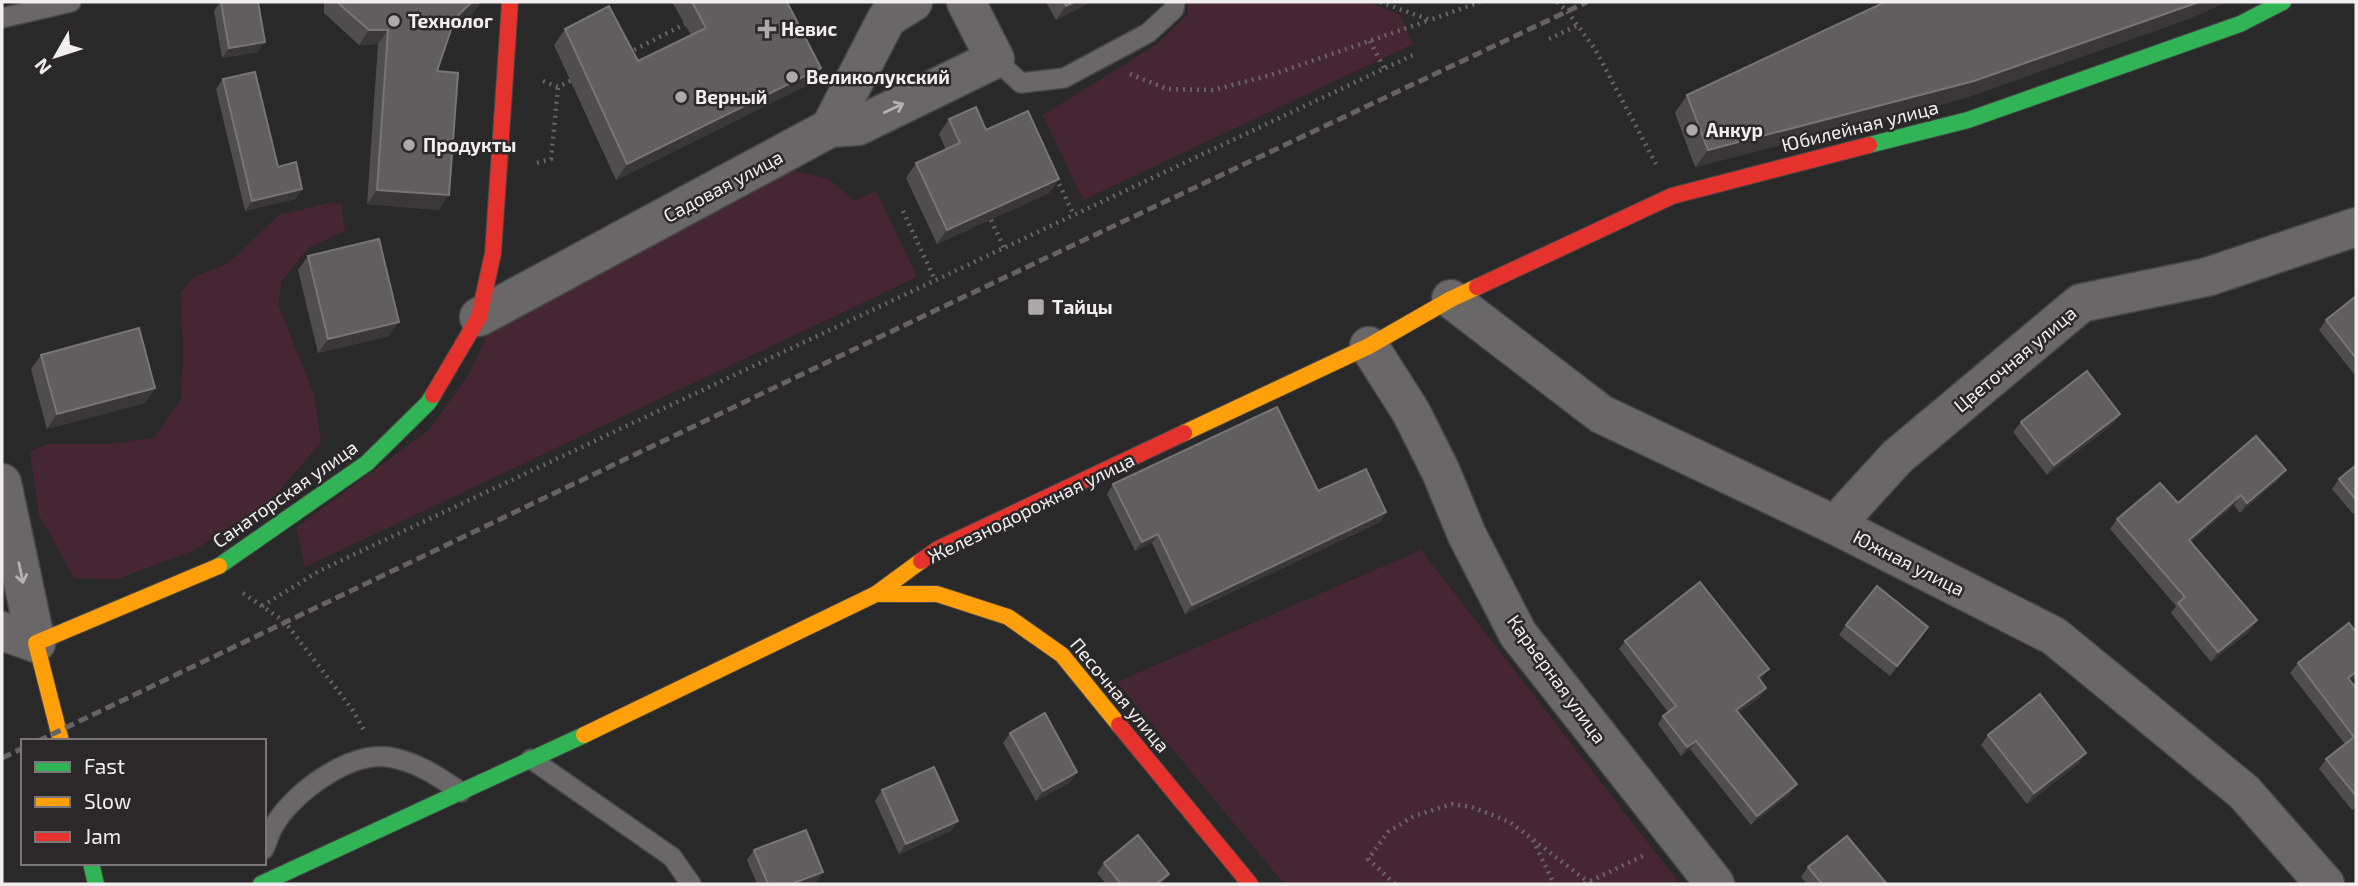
<svg xmlns="http://www.w3.org/2000/svg" width="2358" height="886" font-family="'Exo 2',sans-serif">
<rect width="100%" height="100%" fill="#2a2929"/>
<g fill="#472633">
<path d="M1188,2H1370L1400,15L1413,44L1083,200L1043,115L1156,45L1188,14Z"/>
<path d="M792,170L829,179L854,201L876,191L917,277L305,567L296,528L429,430L469,374L493,322Z"/>
<path d="M329,203L341,204L345,231L308,248L282,281L278,304L314,395L321,442L272,499L193,551L117,579L74,578L39,515L30,451L48,444H106L154,438L181,399L183,356L181,292L194,277L227,264L279,215Z"/>
<path d="M1421,550L1680,884H1284L1117,682Z"/>
</g>
<g fill="none" stroke-linecap="round" stroke-linejoin="round">
<defs>
<g id="lane">
<path d="M2,18L71,2"/>
<path d="M995,59L1021,83L1064,78L1148,33L1174,9L1175,2"/>
<path d="M531,759L672,857L691,884"/>
<path d="M264,849C268,841 270,831 275,824C294,792 349,752 388,757C416,761 439,777 461,792"/>
</g>
<g id="street">
<path d="M830,128L858,126L995,59L966,2"/>
<path d="M1451,299L1601,414L1835,525L2054,636L2244,792L2325,884"/>
<path d="M479,317L830,128L887,18L913,2"/>
<path d="M1369,346L1411,412L1441,472L1467,535L1518,634L1715,884"/>
<path d="M2,483L36,643"/>
<path d="M1835,525L1897,457L2081,303L2207,277L2356,227"/>
<path d="M2,631L36,643"/>
</g>
<g id="fast">
<path d="M1869,145L1968,120L2240,24L2283,2"/>
<path d="M219,566L367,463L428,403L433,395"/>
<path d="M91,863L96,884"/>
<path d="M261,884L584,735"/>
</g>
<g id="slow">
<path d="M1184,433L1369,346L1451,299L1477,287"/>
<path d="M876,594H937L1008,617L1062,655L1119,725"/>
<path d="M584,735L876,594L921,561"/>
<path d="M61,741L36,643L219,566"/>
</g>
<g id="jam">
<path d="M1477,287L1672,196L1869,145"/>
<path d="M433,395L479,317L493,253L510,2"/>
<path d="M921,561L938,549L1184,433"/>
<path d="M1119,725L1250,884"/>
</g>
</defs>
<use href="#lane" stroke="#474646" stroke-width="22"/>
<use href="#street" stroke="#474646" stroke-width="41"/>
<use href="#fast" stroke="#474646" stroke-width="18"/>
<use href="#slow" stroke="#474646" stroke-width="18"/>
<use href="#jam" stroke="#474646" stroke-width="18"/>
<g stroke="#666464" stroke-width="4.5" stroke-dasharray="2 5" stroke-linecap="butt">
<path d="M1380,2L1430,20L1480,2"/>
<path d="M1557,2L1567,11L1595,49L1656,164"/>
<path d="M1549,39L1578,25"/>
<path d="M1370,41L1384,68"/>
<path d="M628,53L689,22"/>
<path d="M1130,74L1167,89L1213,90L1271,75L1430,20"/>
<path d="M543,81L558,87L576,78"/>
<path d="M537,163L551,159L558,87"/>
<path d="M1056,178L1074,215"/>
<path d="M903,211L935,280"/>
<path d="M991,220L1004,248"/>
<path d="M243,593L285,622L352,709L365,732"/>
<path d="M262,606L321,570L1413,55"/>
<path d="M1533,840L1554,884"/>
<path d="M1395,884L1368,859L1388,832L1414,816L1452,804L1472,807L1510,822L1591,884"/>
<path d="M1584,884L1647,854"/>
</g>
<use href="#lane" stroke="#696768" stroke-width="19"/>
<use href="#street" stroke="#696768" stroke-width="38"/>
<use href="#fast" stroke="#30b455" stroke-width="16"/>
<use href="#slow" stroke="#ff9f0a" stroke-width="16"/>
<use href="#jam" stroke="#e5322d" stroke-width="16"/>
<g stroke="#646263" stroke-width="5" stroke-dasharray="10 5" stroke-linecap="butt">
<path d="M38,741L934,311L1587,2"/>
<path d="M2,758L23,748"/>
</g>
</g>
<g fill="#4f4d4e">
<path d="M220,2H258V52L222,58L214,11Z"/>
<path d="M324,2H481L471,16L461,18L452,25L437,71L439,210L367,204L378,44L359,45L324,13Z"/>
<path d="M672,2H787L821,68L810,84L616,180L554,45L565,29L638,61L691,35Z"/>
<path d="M1046,2H1091L1056,20Z"/>
<path d="M1885,2H2226L2191,18L1962,99L1695,167L1675,113L1687,95Z"/>
<path d="M223,79L278,167L302,189L295,199L245,211L216,89Z"/>
<path d="M949,119L986,130L1059,179L1049,193L937,244L906,178L916,163L946,150L939,134Z"/>
<path d="M308,256L389,336L318,353L298,270Z"/>
<path d="M2356,296V373L2354,374L2319,330L2326,320Z"/>
<path d="M41,355L155,388L145,403L47,429L31,369Z"/>
<path d="M2120,414L2113,424L2047,475L2013,432L2021,422Z"/>
<path d="M2356,465V512L2353,514L2332,489L2339,479Z"/>
<path d="M2278,480L2240,513L2234,505L2191,542L2250,631L2211,662L2171,613L2176,606L2110,529L2117,519Z"/>
<path d="M1113,484L1318,491L1386,512L1380,522L1185,614L1152,543L1135,551L1107,494Z"/>
<path d="M1846,625L1921,638L1890,676L1839,635Z"/>
<path d="M1625,641L1763,677L1760,680L1766,688L1760,697L1738,713L1791,793L1751,825L1690,749L1681,756L1658,724L1663,716L1668,712L1619,649Z"/>
<path d="M2298,663L2351,681L2356,688V807L2352,810L2319,769L2326,759L2345,744L2290,673Z"/>
<path d="M1010,733L1077,772L1070,782L1036,801L1003,743Z"/>
<path d="M1988,735L2079,763L2027,804L1981,745Z"/>
<path d="M882,790L958,821L951,831L899,854L875,801Z"/>
<path d="M754,850L823,872L816,882L810,884H757L747,860Z"/>
<path d="M1104,863L1169,874L1161,884H1106L1097,873Z"/>
<path d="M1808,867L1887,884H1807L1801,877Z"/>
</g>
<g fill="#393738">
<path d="M481,2L471,16L461,18L445,32L455,18L471,3Z"/>
<path d="M1074,2H1091L1056,20L1066,6Z"/>
<path d="M2199,2H2226L2191,18L1962,99L1695,167L1708,150Z"/>
<path d="M369,30H388L378,44L359,45Z"/>
<path d="M265,42L258,52L222,58L229,48Z"/>
<path d="M821,68L810,84L616,180L627,164Z"/>
<path d="M1059,179L1049,193L937,244L947,230Z"/>
<path d="M302,189L295,199L245,211L252,201Z"/>
<path d="M377,190L449,195L439,210L367,204Z"/>
<path d="M399,322L389,336L318,353L328,339Z"/>
<path d="M155,388L145,403L47,429L57,414Z"/>
<path d="M2120,414L2113,424L2047,475L2054,465Z"/>
<path d="M2286,470L2278,480L2240,513L2247,503Z"/>
<path d="M2241,495L2234,505L2182,550L2189,540Z"/>
<path d="M1386,512L1380,522L1185,614L1192,605Z"/>
<path d="M1158,534L1152,543L1135,551L1142,542Z"/>
<path d="M2257,620L2250,631L2211,662L2218,652Z"/>
<path d="M1928,627L1921,638L1890,676L1897,666Z"/>
<path d="M1769,669L1763,677L1752,686L1758,677Z"/>
<path d="M2356,672V677L2341,688L2348,678Z"/>
<path d="M1766,688L1760,697L1731,719L1736,710Z"/>
<path d="M1696,741L1690,749L1681,756L1687,747Z"/>
<path d="M2086,753L2079,763L2027,804L2034,793Z"/>
<path d="M1077,772L1070,782L1036,801L1043,791Z"/>
<path d="M1797,784L1791,793L1751,825L1757,816Z"/>
<path d="M958,821L951,831L899,854L906,844Z"/>
<path d="M823,872L816,882L810,884H791Z"/>
<path d="M1169,874L1161,884H1156Z"/>
</g>
<g fill="#615e5f" stroke="#777576" stroke-width="2">
<path d="M221,2H258L265,42L229,48Z"/>
<path d="M337,2H481L471,3L455,18L437,71L458,73L449,195L377,190L388,30H369Z"/>
<path d="M692,2H787L821,68L627,164L565,29L609,6L638,61L706,28Z"/>
<path d="M1064,2H1074L1066,6Z"/>
<path d="M1885,2H2199L1974,81L1708,150L1687,95Z"/>
<path d="M255,72L278,167L296,162L302,189L252,201L223,79Z"/>
<path d="M976,107L986,130L1028,111L1059,179L947,230L916,163L960,143L949,119Z"/>
<path d="M379,239L399,322L328,339L308,256Z"/>
<path d="M2356,296V358L2326,320Z"/>
<path d="M139,328L155,388L57,414L41,355Z"/>
<path d="M2087,371L2120,414L2054,465L2021,422Z"/>
<path d="M1277,407L1318,491L1366,469L1386,512L1192,605L1158,534L1142,542L1113,484Z"/>
<path d="M2256,436L2286,470L2247,503L2241,495L2189,540L2257,620L2218,652L2178,603L2185,597L2117,519L2160,483L2178,503Z"/>
<path d="M2356,465V500L2339,479Z"/>
<path d="M1700,582L1769,669L1758,677L1766,688L1736,710L1797,784L1757,816L1696,741L1687,747L1663,716L1676,706L1625,641Z"/>
<path d="M1877,586L1928,627L1897,666L1846,625Z"/>
<path d="M2349,623L2356,632V672L2348,678L2356,688V796L2326,759L2354,737L2298,663Z"/>
<path d="M2040,694L2086,753L2034,793L1988,735Z"/>
<path d="M1045,713L1077,772L1043,791L1010,733Z"/>
<path d="M934,767L958,821L906,844L882,790Z"/>
<path d="M806,830L823,872L791,884H768L754,850Z"/>
<path d="M1138,835L1169,874L1156,884H1121L1104,863Z"/>
<path d="M1847,836L1887,884H1822L1808,867Z"/>
</g>
<defs><path id="oneway-shaft" d="M-6 0H5M1.5-3L5.5 0L1.5 3" fill="none" stroke-width="1.6" stroke-linecap="round" stroke-linejoin="round" transform="scale(1.75)"/></defs>
<g stroke="#b4b1b2">
<use href="#oneway-shaft" transform="translate(894 108) rotate(-26)"/>
<use href="#oneway-shaft" transform="translate(21 573) rotate(78)"/>
</g>
<g fill="#aba9aa" stroke="#2b2829" stroke-width="2.5">
<circle cx="394" cy="21" r="7"/>
<path d="M763.5 18.5h7v7h7v7h-7v7h-7v-7h-7v-7h7z"/>
<circle cx="792" cy="77" r="7"/>
<circle cx="681" cy="97" r="7"/>
<circle cx="1692" cy="130" r="7"/>
<circle cx="409" cy="145" r="7"/>
<rect x="1027" y="298" width="18" height="18" rx="3.5"/>
</g>
<g text-anchor="middle" stroke-width="5" stroke-linejoin="round" paint-order="stroke">
<g font-size="19" font-weight="bold" fill="#f1eeef" stroke="#2b2829" text-anchor="start">
<text x="408" y="28">Технолог</text>
<text x="781" y="36">Невис</text>
<text x="806" y="84">Великолукский</text>
<text x="695" y="104">Верный</text>
<text x="1706" y="137">Анкур</text>
<text x="423" y="152">Продукты</text>
<text x="1052" y="314">Тайцы</text>
</g>
<g font-size="19" fill="#f1eeef" stroke="#2b2829">
<text transform="translate(1860 126) rotate(-14)" y="7">Юбилейная улица</text>
<text transform="translate(723 186) rotate(-28)" y="7">Садовая улица</text>
<text transform="translate(2015 359) rotate(-40)" y="7">Цветочная улица</text>
<text transform="translate(285 494) rotate(-35)" y="7">Санаторская улица</text>
<text transform="translate(1031 508) rotate(-26)" y="7">Железнодорожная улица</text>
<text transform="translate(1909 563) rotate(27)" y="7">Южная улица</text>
<text transform="translate(1557 679) rotate(54)" y="7">Карьерная улица</text>
<text transform="translate(1120 695) rotate(50)" y="7">Песочная улица</text>
</g>
</g>
<rect width="2358" height="886" fill="none" stroke="#f1eeef" stroke-width="7"/>
<rect x="21" y="739" width="245" height="126" fill="#2b2829" stroke="#7a7778" stroke-width="2"/>
<rect x="35" y="762" width="35" height="10" fill="#30b455" stroke="#7a7778" stroke-width="2"/>
<text x="84" y="774" font-size="21" fill="#f1eeef">Fast</text>
<rect x="35" y="797" width="35" height="10" fill="#ff9f0a" stroke="#7a7778" stroke-width="2"/>
<text x="84" y="809" font-size="21" fill="#f1eeef">Slow</text>
<rect x="35" y="832" width="35" height="10" fill="#e5322d" stroke="#7a7778" stroke-width="2"/>
<text x="84" y="844" font-size="21" fill="#f1eeef">Jam</text>
<g transform="translate(56 56) rotate(231)" stroke="#2b2829" stroke-width="5" paint-order="stroke">
<path d="M0-5L12 26L0 18L-12 26Z" fill="#f1eeef"/>
<text y="-10" font-size="19" font-weight="bold" text-anchor="middle" fill="#f1eeef">N</text>
</g>
</svg>
